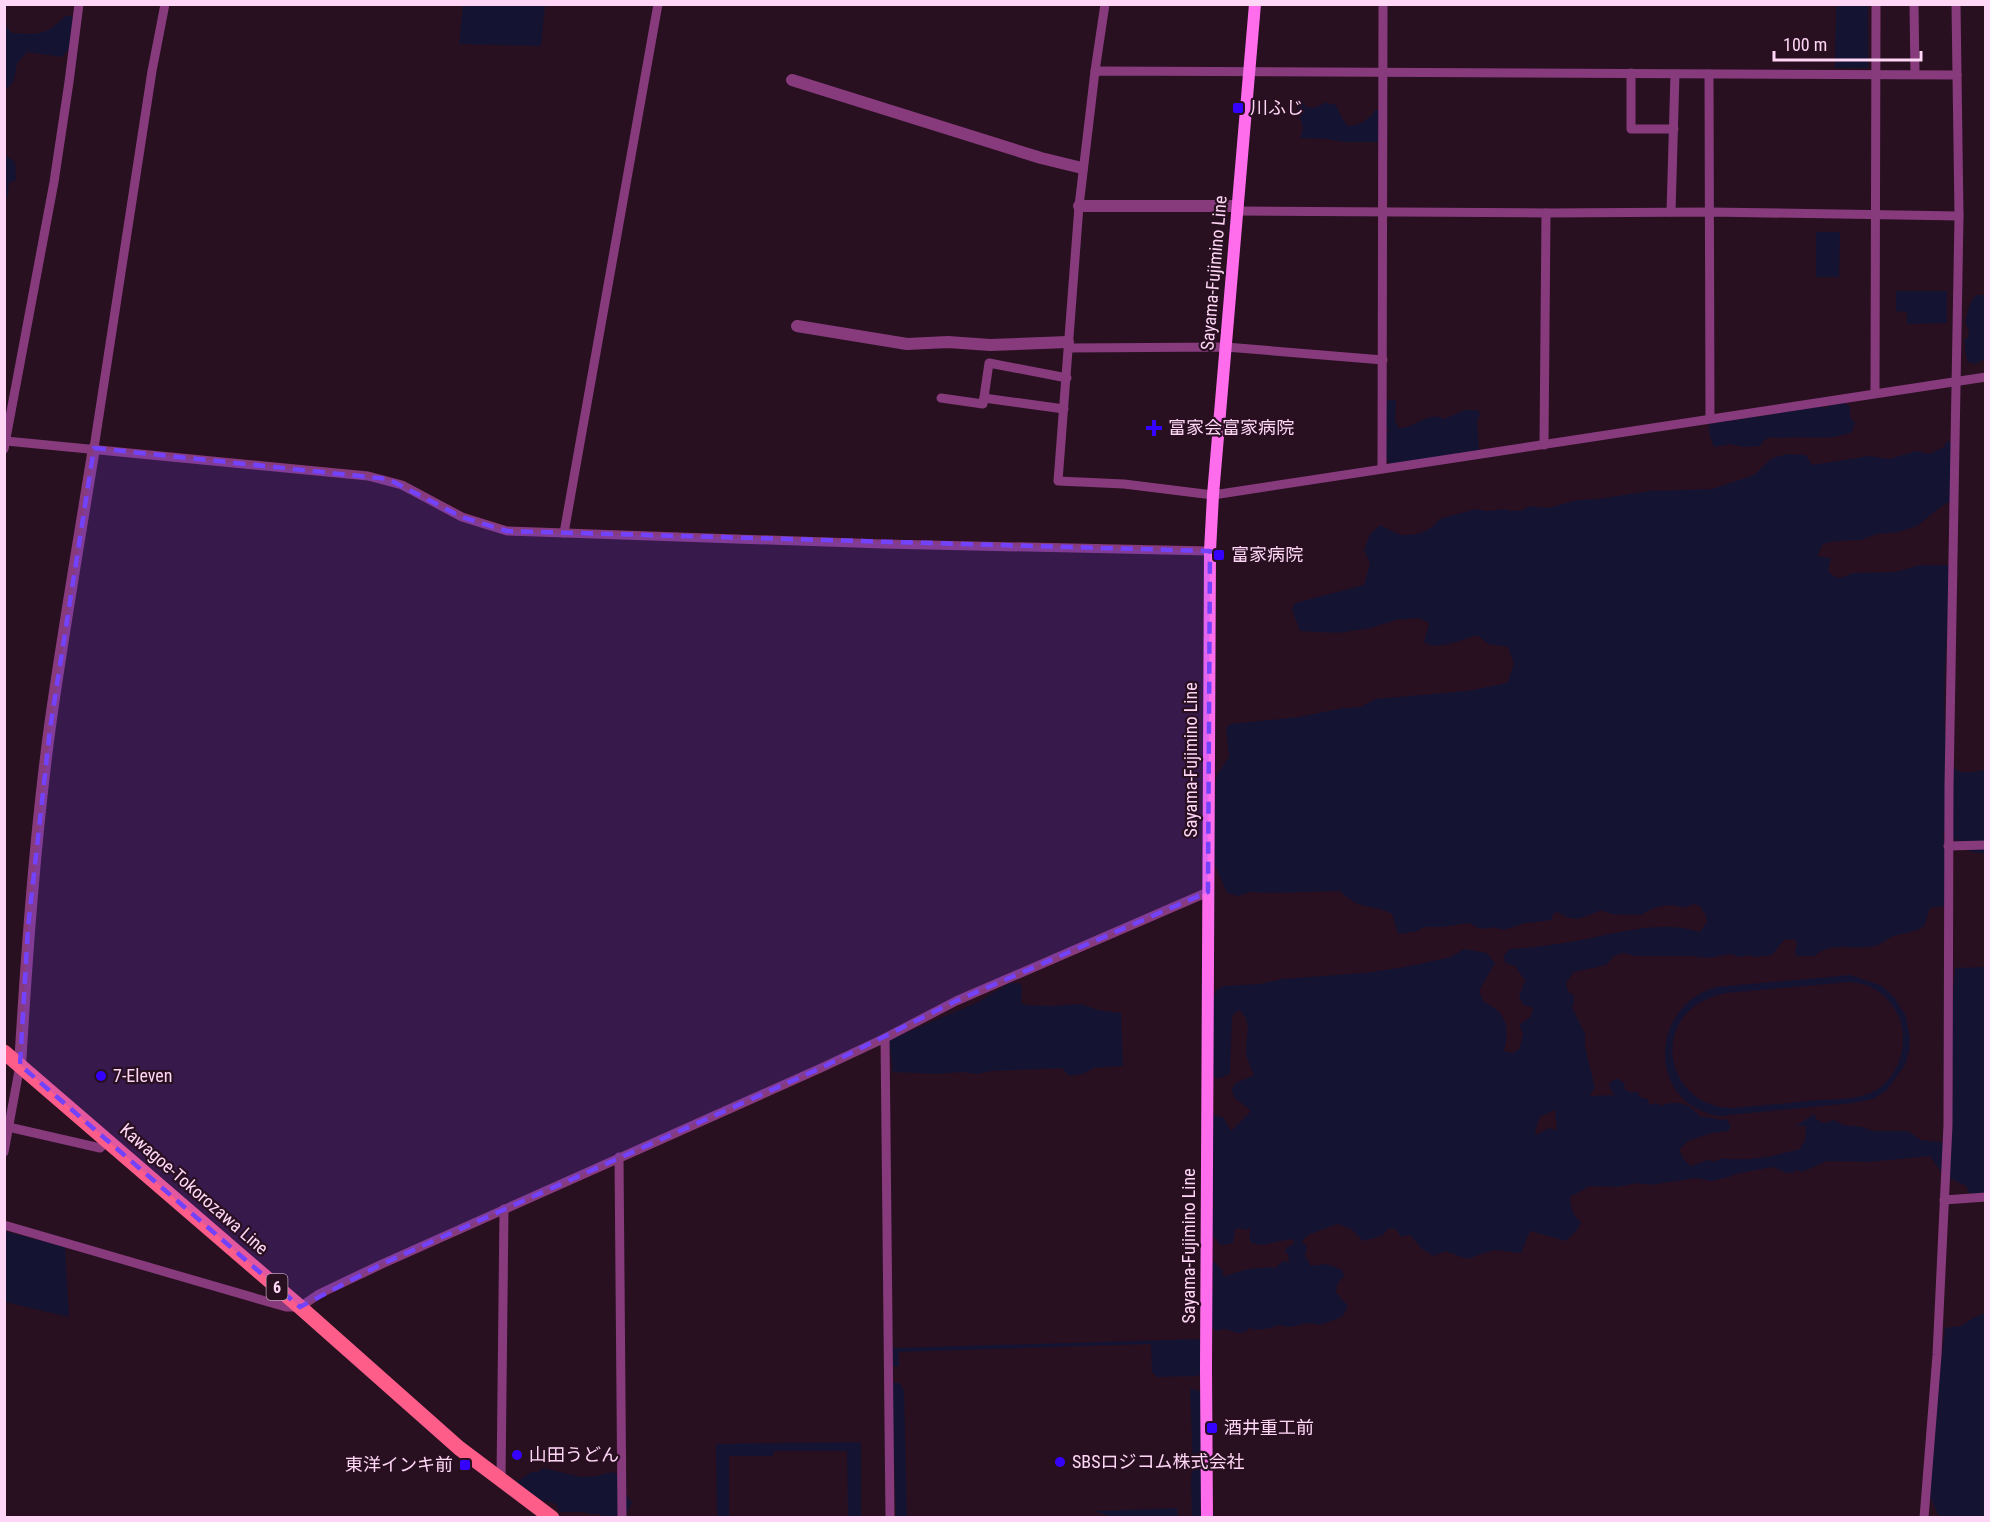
<svg xmlns="http://www.w3.org/2000/svg" width="1990" height="1522" font-family="'Roboto Condensed','Noto Sans JP',sans-serif">
<rect width="100%" height="100%" fill="#281021"/>
<g fill="#151332" fill-rule="evenodd">
<path d="M463,5H545L541,46L459,44Z"/>
<path d="M1836,5H1868V68H1835Z"/>
<path d="M66,16H72C74,28 69,37 69,49L62,57L27,52C24,56 19,60 17,64C14,75 17,83 5,89L4,24L12,33C41,35 45,35 66,16Z"/>
<path d="M1299,101H1304L1305,107C1312,109 1320,107 1325,102L1330,105L1335,103L1342,118L1348,126C1359,126 1370,119 1375,110H1380V138L1377,142H1344L1327,139L1300,138L1303,128L1297,107Z"/>
<path d="M5,157H8L15,162L16,180L9,183L8,196L5,200Z"/>
<path d="M1816,232H1840L1839,277H1816Z"/>
<path d="M1896,291H1947V323L1907,324V312L1896,311Z"/>
<path d="M1976,295H1985L1986,359L1975,364L1968,362C1965,355 1966,349 1964,341L1968,337L1969,329L1966,325C1965,317 1970,301 1976,295Z"/>
<path d="M1389,400H1396L1395,421L1399,428C1415,429 1427,410 1444,419L1465,410H1478L1480,415L1477,421L1479,451L1391,469L1385,454L1384,435L1388,431L1385,422L1386,402Z"/>
<path d="M1842,401L1850,407V417L1855,423L1852,432C1829,442 1805,435 1781,438C1776,438 1771,436 1767,439C1764,440 1762,443 1760,446L1743,447L1730,444L1714,447C1711,440 1707,429 1710,422L1731,421L1753,414L1759,417L1813,405L1826,408L1828,404Z"/>
<path d="M1952,441L1951,501L1942,506L1917,526L1899,532L1877,534L1861,540L1835,541L1823,544L1817,556L1831,558L1828,571L1835,577L1841,578L1853,573L1895,572L1920,565H1948L1950,571C1948,624 1943,677 1945,731C1945,744 1956,752 1952,766C1962,777 1973,771 1985,770V854L1969,851L1958,844L1950,833H1943L1945,846V906L1930,908C1926,915 1928,924 1921,928C1913,933 1902,933 1894,936C1888,938 1883,943 1878,945C1857,952 1832,940 1815,956H1796L1795,952L1797,943L1794,939L1784,940L1772,955L1753,957L1747,955L1741,957L1730,954L1708,958L1691,956H1636L1623,953L1614,956L1606,965L1574,972L1566,983L1568,992L1574,995V1004L1572,1007L1585,1034V1046L1595,1088L1589,1096L1615,1095L1610,1089L1609,1083L1617,1078L1625,1084L1624,1088L1629,1092H1638L1639,1097L1648,1099L1649,1105L1656,1103L1661,1106C1676,1100 1689,1102 1699,1116L1723,1120L1727,1119L1731,1127L1728,1131L1712,1133L1688,1141L1679,1150L1685,1161L1691,1166L1708,1160L1715,1162L1721,1158C1748,1162 1773,1156 1800,1149L1805,1140L1806,1126H1796L1814,1114L1817,1120L1824,1123L1834,1120L1843,1125L1862,1127L1873,1131H1908L1921,1140L1950,1143L1953,1084L1951,1025L1955,968L1985,967V1195H1977L1969,1193L1966,1186L1943,1175L1930,1156L1869,1162L1827,1161L1802,1172L1795,1170L1793,1173H1787L1773,1167L1735,1174L1729,1177L1711,1181L1696,1178L1650,1185L1638,1183L1617,1187L1590,1186L1570,1197C1571,1208 1572,1215 1581,1222L1578,1229L1566,1241L1530,1231L1521,1253L1494,1250L1467,1259L1445,1251L1433,1256L1421,1248L1410,1235L1401,1237L1396,1229H1388L1382,1236L1363,1241L1351,1229L1337,1224L1308,1235L1302,1241L1307,1247L1305,1256L1311,1266L1327,1264L1342,1270L1344,1276L1337,1285L1336,1293L1348,1306L1342,1317L1320,1325L1308,1323L1290,1327L1278,1325L1272,1328L1256,1330L1250,1328L1245,1332L1237,1333L1226,1329L1216,1331L1211,1326L1209,1297L1214,1288L1209,1280L1210,1258L1223,1271V1277C1240,1270 1257,1266 1275,1268L1283,1261L1289,1262L1288,1254L1285,1252L1286,1248L1295,1243L1291,1239L1262,1245L1251,1243L1249,1236L1251,1228L1246,1230L1238,1228L1235,1230L1233,1243L1221,1245L1211,1234L1210,1219L1214,1207L1210,1186L1213,1169V1115L1223,1117L1231,1131L1251,1111L1235,1098L1231,1090L1236,1083L1254,1075C1251,1068 1247,1060 1246,1052C1245,1035 1254,1023 1239,1010L1232,1016L1230,1074L1218,1079L1213,1076C1214,1047 1207,1017 1216,990L1224,986L1260,984L1282,979L1363,973L1405,967L1451,957L1464,949L1487,953L1495,963L1479,991L1484,1002C1507,1013 1510,1027 1504,1051L1513,1053L1520,1048L1523,1033L1519,1025L1530,1017L1533,1008L1523,1005L1519,996L1525,981L1515,966L1505,963L1504,956L1509,949C1530,948 1550,945 1570,942C1612,935 1658,918 1700,932L1707,922L1706,916L1700,906L1694,904L1683,908C1670,902 1653,907 1641,915C1629,914 1612,917 1602,910C1584,916 1576,925 1558,912L1553,914L1551,920C1545,921 1526,923 1521,924C1511,928 1504,932 1494,927C1484,930 1478,929 1469,923L1442,927H1424L1415,932L1398,934L1392,914C1369,902 1363,913 1340,891L1273,893L1250,892L1238,896L1227,893L1214,863V817L1216,776L1229,757L1226,728L1230,724L1299,717L1343,708L1361,707L1375,699L1467,691L1507,683L1514,664L1508,647L1488,644L1478,635C1463,639 1436,652 1424,642L1429,623L1418,618L1396,620L1371,628L1338,633L1300,631L1292,610L1295,603L1364,585L1370,563L1364,550L1370,534L1380,525C1387,528 1396,534 1403,535C1417,536 1433,530 1439,519L1476,509L1487,511L1504,509L1511,511L1523,510L1529,506L1548,508L1577,500L1598,499L1649,491L1712,489L1754,475L1772,458L1788,454L1806,455L1812,465L1869,456L1889,459L1917,451L1929,454L1944,447L1946,442ZM1555,1110L1557,1130L1549,1128L1536,1135L1535,1131L1540,1117Z"/>
<path d="M1851,975L1882,986L1894,997L1906,1016L1910,1039L1909,1052L1905,1065L1886,1091L1873,1099L1853,1103L1719,1116C1647,1104 1648,1007 1716,987ZM1849,982C1891,984 1915,1028 1897,1066C1892,1075 1886,1085 1876,1090C1859,1100 1837,1099 1817,1100C1788,1103 1759,1106 1730,1108C1660,1105 1648,1006 1727,993Z"/>
<path d="M1010,983H1020L1022,988L1021,1002L1026,1005L1050,1006L1081,1004L1098,1010L1121,1013L1123,1066L1094,1068L1083,1074L1069,1076L1062,1068L992,1071L977,1074L962,1072L937,1074L893,1072L889,1040L976,1003Z"/>
<path d="M4,1231L65,1247L69,1317L5,1302Z"/>
<path d="M1985,1313V1517H1942L1937,1513L1930,1496L1938,1389L1945,1328L1961,1326L1973,1318Z"/>
<path d="M1200,1339L1201,1373L1198,1376L1157,1377L1152,1372L1151,1344L899,1352V1367L893,1366L892,1348Z"/>
<path d="M892,1383H900L904,1391L907,1517H896Z"/>
<path d="M1190,1389H1196L1197,1391H1200L1203,1517H1192L1191,1480L1193,1465Z"/>
<path d="M861,1442V1517H848L847,1451H774L773,1456H729V1517H717L716,1444Z"/>
<path d="M543,1468L581,1477L596,1476L612,1472L626,1478L627,1484L625,1494L632,1502L626,1516L604,1517L599,1514C589,1515 583,1511 574,1512C568,1512 565,1513 559,1511L556,1504L535,1498L517,1482L531,1472H538Z"/>
<path d="M1177,1508L1178,1518L1112,1517L1094,1511Z"/>
</g>
<g fill="none" stroke-linecap="round" stroke-linejoin="round">
<g stroke="#873b7c" stroke-width="9">
<path d="M1914,4L1915,74"/>
<path d="M1095,71L1105,4"/>
<path d="M1631,73V129H1674"/>
<path d="M1709,74L1710,418"/>
<path d="M1957,75L1095,71L1079,206L1058,481L1124,484L1213,495L1986,377"/>
<path d="M1237,211L1546,213L1710,212L1959,216"/>
<path d="M1671,212L1675,74"/>
<path d="M1069,348L1226,347L1383,360"/>
<path d="M1875,393L1876,4"/>
<path d="M941,398L983,404L989,363L1067,378"/>
<path d="M984,398L1064,409"/>
<path d="M6,441L368,476L402,485L462,517L507,531L883,544L1210,551"/>
<path d="M1544,445L1546,213"/>
<path d="M94,448L152,71L165,4"/>
<path d="M4,449L54,182L69,82L79,4"/>
<path d="M1382,468L1383,4"/>
<path d="M564,533L658,4"/>
<path d="M1948,846L1986,845"/>
<path d="M885,1038L890,1518"/>
<path d="M4,1126L100,1148L107,1141"/>
<path d="M4,1152L20,1065"/>
<path d="M619,1157L622,1518"/>
<path d="M1944,1200L1986,1197"/>
<path d="M4,1225L286,1307H300L319,1294L382,1264L821,1068L885,1038L956,1001L1208,892"/>
<path d="M501,1480L504,1209"/>
<path d="M1924,1518L1937,1355L1948,1125L1949,786L1959,216L1956,4"/>
</g>
<g stroke="#873b7c" stroke-width="12">
<path d="M792,80L1041,158L1082,168"/>
<path d="M1079,206H1238"/>
<path d="M797,326L907,344L948,342L990,345L1068,342"/>
<path d="M20,1065C27,951 35,838 50,726C63,633 79,541 94,448"/>
</g>
<path stroke="#ff6dec" stroke-width="12" d="M1207,1518L1206,1370L1210,551L1213,495L1255,4"/>
<path stroke="#ff5d89" stroke-width="15" d="M4,1052L300,1307L459,1448L552,1518"/>
</g>
<path fill="#7242fc" fill-opacity="0.2" stroke="#7242fc" stroke-width="4.5" stroke-dasharray="12 8" stroke-linejoin="round" d="M94,448L388,479L462,517L507,531L1210,551L1208,892L956,1001L821,1068L382,1264L300,1307L20,1065L28,928L50,729Z"/>
<g fill="#3602ff" stroke="#281021" stroke-width="2">
<rect x="1232" y="102" width="12" height="12" rx="3"/>
<path d="M1151 419h6v6h6v6h-6v6h-6v-6h-6v-6h6z"/>
<rect x="1213" y="549" width="12" height="12" rx="3"/>
<circle cx="101" cy="1076" r="6"/>
<rect x="1206" y="1422" width="12" height="12" rx="3"/>
<circle cx="517" cy="1455" r="6"/>
<circle cx="1060" cy="1462" r="6"/>
<rect x="459" y="1459" width="12" height="12" rx="3"/>
</g>
<g text-anchor="middle" stroke-width="4.5" stroke-linejoin="round" paint-order="stroke">
<rect fill="#281021" stroke="#be9bb6" stroke-width="1.5" x="266.5" y="1274" width="21" height="26" rx="4.5"/>
<g font-size="16" font-weight="bold" fill="#ffd6f6">
<text x="277" y="1293">6</text>
</g>
<g font-size="18" fill="#ffd6f6" stroke="#281021" text-anchor="start">
<text x="1250" y="114">川ふじ</text>
<text x="1168" y="434">富家会富家病院</text>
<text x="1231" y="561">富家病院</text>
<text x="113" y="1082">7-Eleven</text>
<text x="1224" y="1434">酒井重工前</text>
<text x="529" y="1461">山田うどん</text>
<text x="1072" y="1468">SBSロジコム株式会社</text>
<text x="453" y="1471" text-anchor="end">東洋インキ前</text>
</g>
<g font-size="18" fill="#ffd6f6" stroke="#281021">
<text transform="translate(1214 273) rotate(-85)" y="6">Sayama-Fujimino Line</text>
<text transform="translate(1191 760) rotate(-90)" y="6">Sayama-Fujimino Line</text>
<text transform="translate(194 1189) rotate(41)" y="6">Kawagoe-Tokorozawa Line</text>
<text transform="translate(1189 1246) rotate(-90)" y="6">Sayama-Fujimino Line</text>
</g>
</g>
<rect width="1990" height="1522" fill="none" stroke="#ffd6f6" stroke-width="12"/>
<path d="M1774 51v9h147v-9" fill="none" stroke="#ffd6f6" stroke-width="3"/>
<text x="1783" y="51" font-size="18" fill="#ffd6f6" stroke="#281021" stroke-width="4.5" paint-order="stroke">100 m</text>
</svg>
